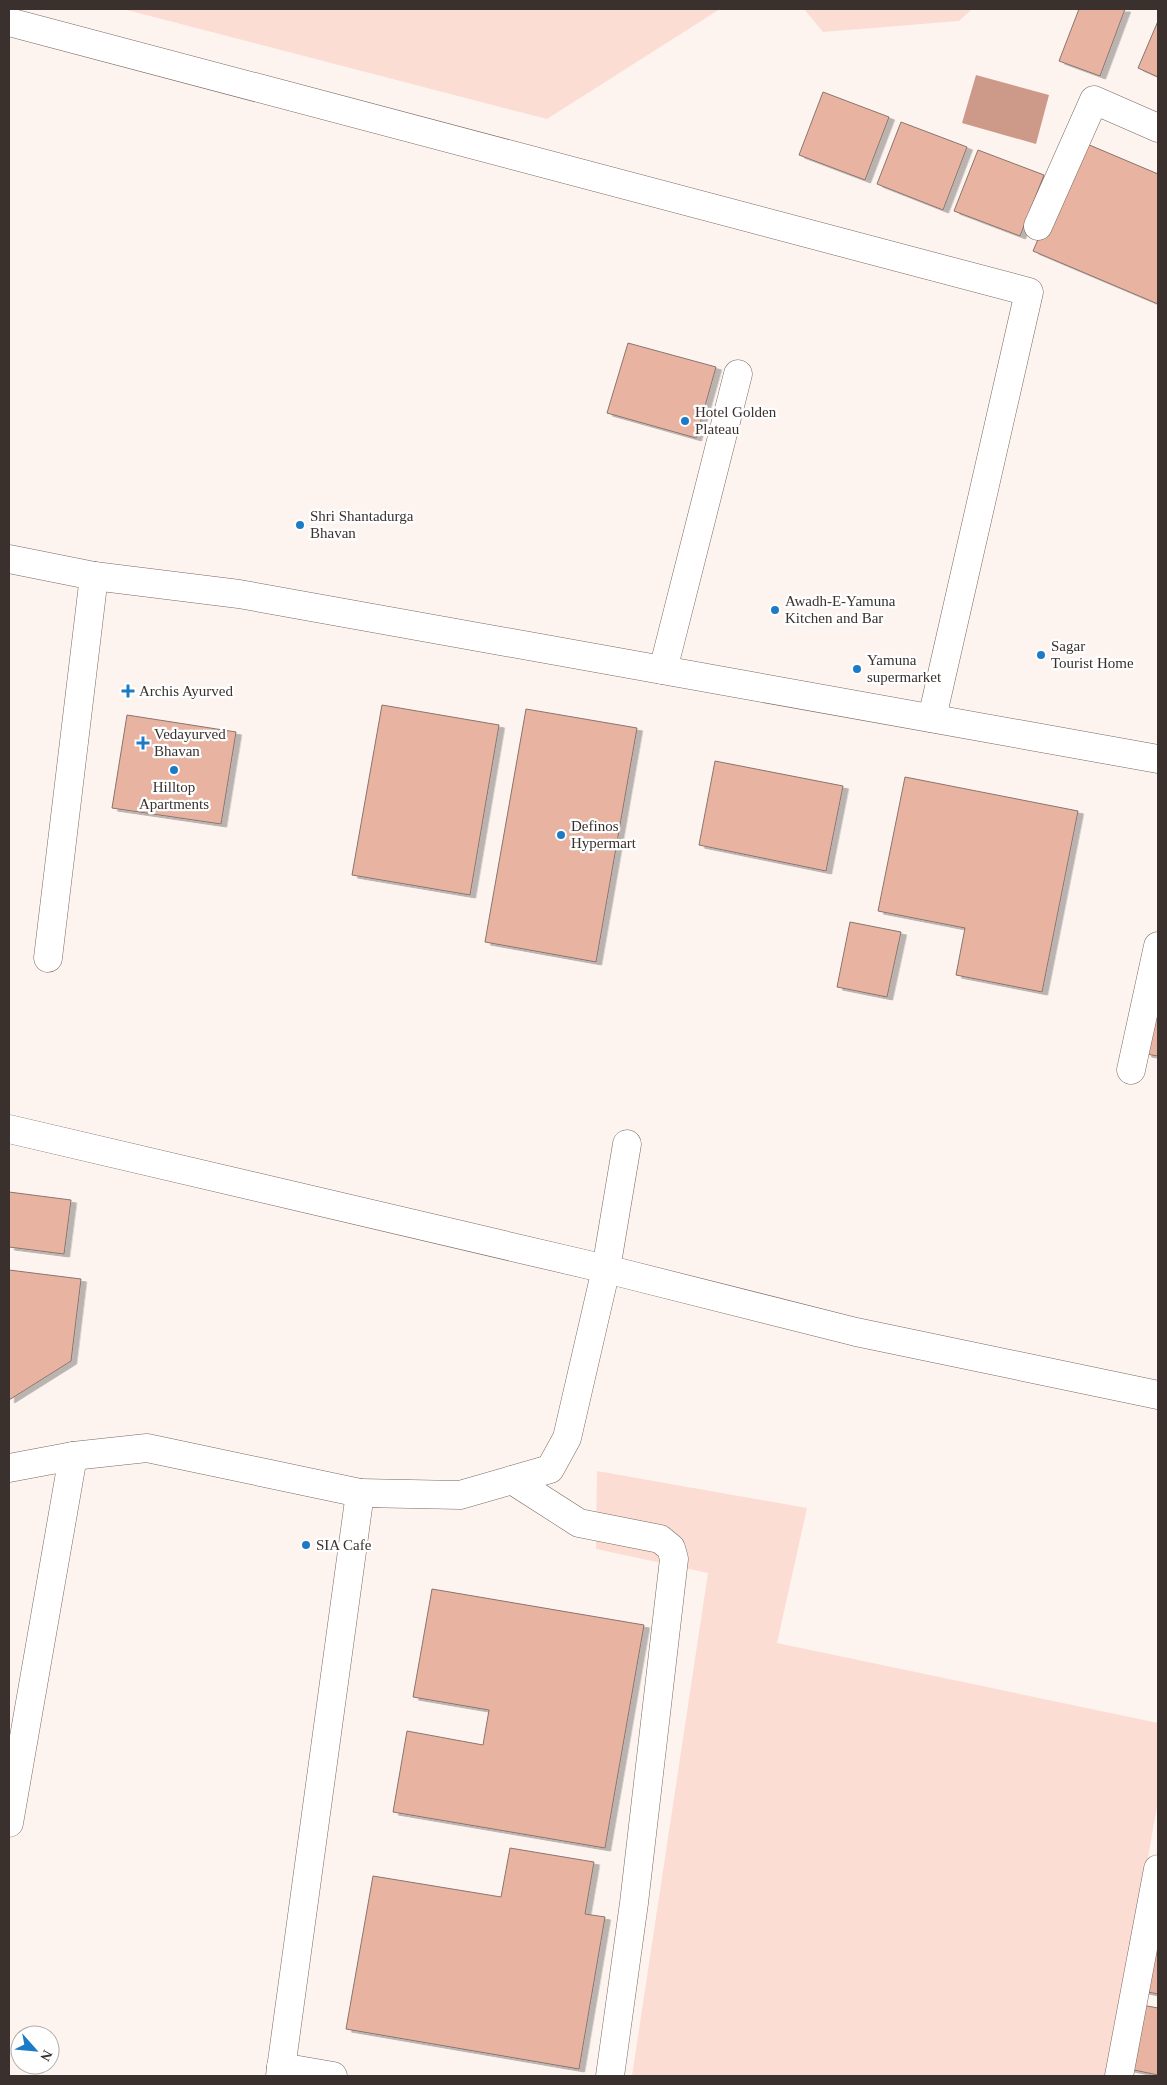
<svg xmlns="http://www.w3.org/2000/svg" width="1167" height="2085" font-family="Georgia,serif">
<defs>
<filter id="shadow"><feDropShadow dx="5.5" dy="3" stdDeviation="0" flood-color="#0004"/></filter>
</defs>
<rect width="100%" height="100%" fill="#fdf4f0"/>
<g fill="#fbddd4">
<path d="M123,9H720L547,119Z"/>
<path d="M804,9H972L959,21L823,32Z"/>
<path d="M597,1471L807,1508L777,1643L1158,1723V1801L1109,2076H632L708,1573L596,1549Z"/>
</g>
<path fill="#cd9a89" d="M976,75L1049,95L1036,144L962,123Z"/>
<g fill="#e8b3a1" stroke="#89746e" filter="url(#shadow)">
<path d="M1079,9H1125L1100,76L1059,61Z"/>
<path d="M1158,21V77L1138,68Z"/>
<path d="M823,92L889,117L865,180L799,155Z"/>
<path d="M901,122L967,147L943,210L877,184Z"/>
<path d="M1080,141L1158,174V304L1033,251Z"/>
<path d="M978,150L1044,175L1020,236L954,211Z"/>
<path d="M628,343L716,367L696,438L607,413Z"/>
<path d="M382,705L499,725L470,895L352,875Z"/>
<path d="M526,709L637,728L596,962L485,942Z"/>
<path d="M127,715L236,732L221,824L112,808Z"/>
<path d="M715,761L843,786L826,871L699,845Z"/>
<path d="M905,777L1078,811L1042,992L956,975L965,928L878,911Z"/>
<path d="M850,922L901,932L887,997L837,987Z"/>
<path d="M1158,990V1056L1146,1054Z"/>
<path d="M9,1192L71,1200L64,1254L9,1247Z"/>
<path d="M9,1270L81,1279L71,1361L9,1400Z"/>
<path d="M432,1589L644,1625L605,1848L393,1812L407,1731L483,1745L489,1710L413,1697Z"/>
<path d="M510,1848L594,1862L585,1914L605,1917L579,2069L346,2029L373,1876L501,1897Z"/>
<path d="M1158,1911V1994L1143,1991Z"/>
<path d="M1142,2005L1158,2008V2075L1129,2069Z"/>
</g>
<g fill="none" stroke-linecap="round" stroke-linejoin="round">
<defs>
<g id="minor">
<path d="M9,22L1029,292L932,718"/>
<path d="M1038,226L1094,100L1158,128"/>
<path d="M663,670L738,374"/>
<path d="M48,958L94,576"/>
<path d="M1131,1070L1158,946"/>
<path d="M9,1468L73,1456"/>
<path d="M512,1480L579,1523L660,1539L671,1548L674,1559L634,1903L610,2076"/>
<path d="M9,1823L73,1456L147,1448L360,1493"/>
<path d="M281,2067L333,2076"/>
<path d="M280,2076L360,1493L460,1495L550,1469L567,1438L606,1269L627,1144"/>
<path d="M1119,2076L1158,1869"/>
</g>
<path id="major" d="M9,1129L606,1269L856,1332L1158,1395"/>
<path id="highway" d="M9,559L94,576L239,594L1158,759"/>
</defs>
<use href="#minor" stroke="#7b6760" stroke-width="29"/>
<use href="#major" stroke="#7b6760" stroke-width="29"/>
<use href="#highway" stroke="#7b6760" stroke-width="29"/>
<use href="#minor" stroke="#fff" stroke-width="28"/>
<use href="#major" stroke="#fff" stroke-width="28"/>
<use href="#highway" stroke="#fff" stroke-width="28"/>
</g>
<g fill="#1c7bc7" stroke="#fff" stroke-width="2">
<circle cx="685" cy="421" r="5"/>
<circle cx="300" cy="525" r="5"/>
<circle cx="775" cy="610" r="5"/>
<circle cx="1041" cy="655" r="5"/>
<circle cx="857" cy="669" r="5"/>
<path d="M125.5 683.5h5v5h5v5h-5v5h-5v-5h-5v-5h5z"/>
<path d="M140.5 735.5h5v5h5v5h-5v5h-5v-5h-5v-5h5z"/>
<circle cx="174" cy="770" r="5"/>
<circle cx="561" cy="835" r="5"/>
<circle cx="306" cy="1545" r="5"/>
</g>
<g text-anchor="middle" stroke-width="4.5" stroke-linejoin="round" paint-order="stroke">
<g font-size="15" fill="#3a312e" stroke="#fff" text-anchor="start">
<text x="695" y="417">Hotel Golden<tspan x="695" dy="17">Plateau</tspan></text>
<text x="310" y="521">Shri Shantadurga<tspan x="310" dy="17">Bhavan</tspan></text>
<text x="785" y="606">Awadh-E-Yamuna<tspan x="785" dy="17">Kitchen and Bar</tspan></text>
<text x="1051" y="651">Sagar<tspan x="1051" dy="17">Tourist Home</tspan></text>
<text x="867" y="665">Yamuna<tspan x="867" dy="17">supermarket</tspan></text>
<text x="139" y="696">Archis Ayurved</text>
<text x="154" y="739">Vedayurved<tspan x="154" dy="17">Bhavan</tspan></text>
<text x="174" y="792" text-anchor="middle">Hilltop<tspan x="174" dy="17">Apartments</tspan></text>
<text x="571" y="831">Definos<tspan x="571" dy="17">Hypermart</tspan></text>
<text x="316" y="1550">SIA Cafe</text>
</g>
</g>
<rect width="1167" height="2085" fill="none" stroke="#3a312e" stroke-width="20"/>
<g transform="translate(35 2050) rotate(117)"><circle r="24" fill="#ffffff" stroke="#b0adab"/>
<path d="M0-4L9 19L0 12L-9 19Z" fill="#1c7bc7"/>
<text y="-8" font-size="14" font-weight="bold" text-anchor="middle" fill="#3a312e">N</text>
</g>
</svg>
